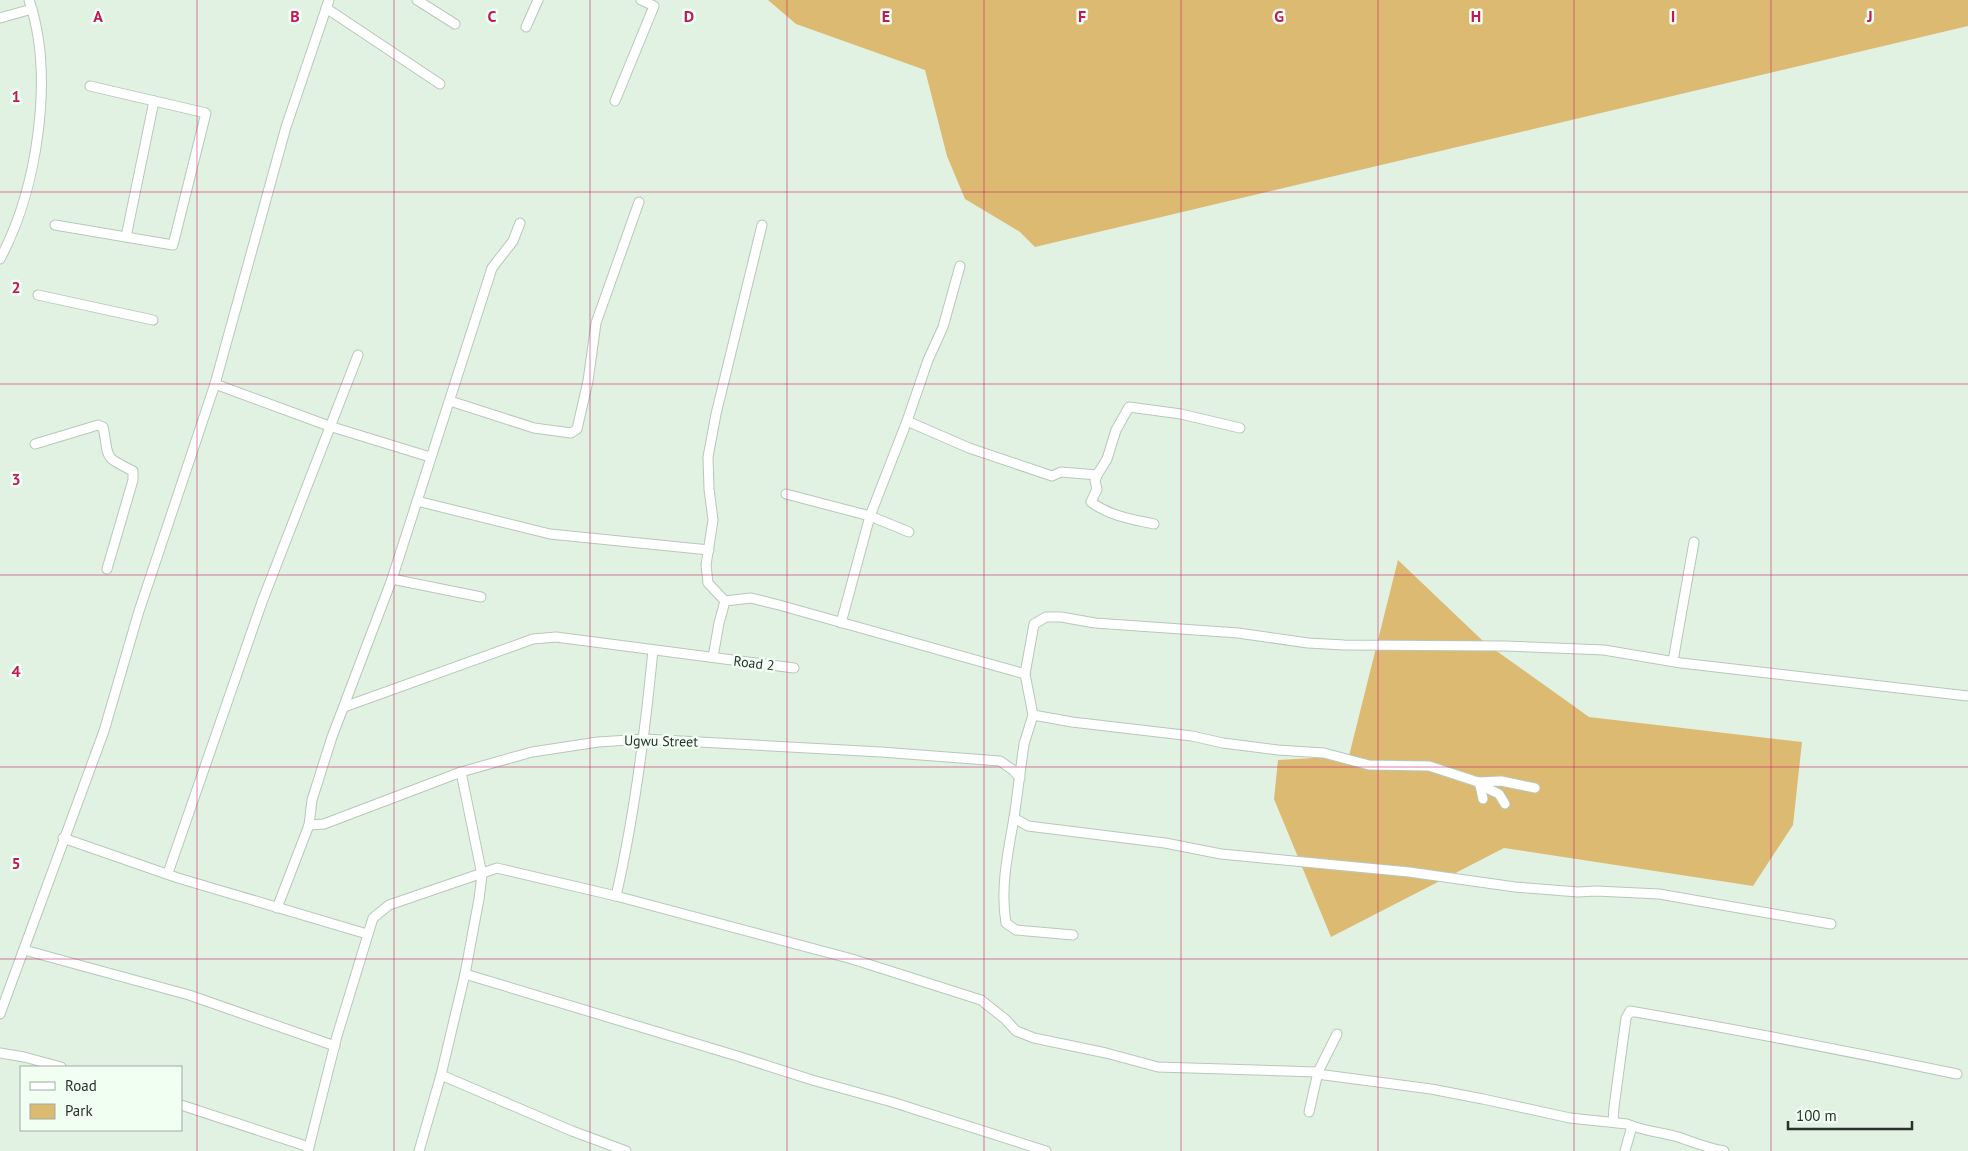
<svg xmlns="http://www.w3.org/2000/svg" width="1968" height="1151" font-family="'PT Sans',sans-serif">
<rect width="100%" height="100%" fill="#e1f2e3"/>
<g fill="#ddba72">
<path d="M768,0H1968V26L1035,247L1020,232L965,199L947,156L925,70L796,24Z"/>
<path d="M1398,560L1484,642L1589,717L1802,742L1793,825L1753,886L1504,848L1331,937L1274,799L1278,760L1349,756Z"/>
</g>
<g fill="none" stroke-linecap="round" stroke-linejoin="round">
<defs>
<g id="minor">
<path d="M417,0L455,24"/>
<path d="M326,8L440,84"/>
<path d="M0,18L32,9"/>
<path d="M526,27L538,0"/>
<path d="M615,101L654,6L641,0"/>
<path d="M55,225L173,245L206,113L90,86"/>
<path d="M126,237L154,101"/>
<path d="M0,259C37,190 55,76 29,0"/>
<path d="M38,295L153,320"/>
<path d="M215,384L329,426L430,457"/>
<path d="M450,401L534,428L571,433L577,429L588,381L596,323L639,202"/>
<path d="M907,421L969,448L1052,476L1061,472L1097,475L1107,459L1116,430L1129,407L1181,414L1240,428"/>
<path d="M35,444L98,425L103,427C110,459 101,455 133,471V480L107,569"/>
<path d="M1097,475L1095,481L1097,489L1091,502C1110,516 1131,519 1154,524"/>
<path d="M786,494L870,516L909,532"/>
<path d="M417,501L550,534L709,550"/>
<path d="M392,579L481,597"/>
<path d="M725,601L751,598L779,605L1025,674"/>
<path d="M841,623L870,516L907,421L928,360L943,327L960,266"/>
<path d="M713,657L719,623L725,601L708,583L706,565L713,520L709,489L708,457L716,414L762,225"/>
<path d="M1673,661L1694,542"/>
<path d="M344,707L533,639L556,637L794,668"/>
<path d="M1033,715L1072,722L1192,736L1223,743L1278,750L1324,753L1369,765L1429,766L1478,782L1501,781L1535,788"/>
<path d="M1478,782L1480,785L1499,794L1505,804"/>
<path d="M1480,785L1483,799"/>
<path d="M1014,818C1008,852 1000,888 1006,923L1016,930L1073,935"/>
<path d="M309,825L324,824L461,772L532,752L598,742L644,739L881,752L1000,761L1013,770L1020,778"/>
<path d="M63,838L178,878L367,934"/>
<path d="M168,873L262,602L358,355"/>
<path d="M616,896C635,814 645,733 653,650"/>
<path d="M277,908L309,825L312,800L332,737L392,579L492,268L513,241L520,223"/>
<path d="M1831,924L1659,894L1596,891L1578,892L1515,887L1409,872L1221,854L1165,843L1028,826L1014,818L1024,744L1033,715L1025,674L1034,624L1046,617H1061L1095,623L1238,633L1308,643L1344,645L1505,646L1604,650L1681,663L1968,696"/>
<path d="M24,950L189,995L335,1046"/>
<path d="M465,974L737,1056L812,1080L892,1102L1046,1151"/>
<path d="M0,1014L104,731L139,611L215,384L286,127L329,0"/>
<path d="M0,1053L24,1057L61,1067"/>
<path d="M1317,1074L1431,1089L1483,1099L1570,1118L1627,1124C1643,1131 1661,1132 1678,1137C1693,1142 1707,1148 1724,1151"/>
<path d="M441,1075L572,1131L626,1151"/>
<path d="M181,1105L309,1147"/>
<path d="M1309,1112L1318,1072L1337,1034"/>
<path d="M1613,1122L1614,1107L1626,1018L1630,1011C1739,1030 1848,1051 1957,1074"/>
<path d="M308,1151L337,1036L373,918L389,905L497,868L616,896L852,959L981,1000L1005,1019L1016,1031L1034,1038L1106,1053L1158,1067L1318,1072"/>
<path d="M419,1151L441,1075L465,974L479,899L482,875L461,772"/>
<path d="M1625,1151L1632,1126"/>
</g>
</defs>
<use href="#minor" stroke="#b7c8ba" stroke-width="11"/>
<use href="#minor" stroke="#fff" stroke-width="9"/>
</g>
<path fill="none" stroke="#c2185b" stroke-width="1" stroke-opacity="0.55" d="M197,0V1151M394,0V1151M590,0V1151M787,0V1151M984,0V1151M1181,0V1151M1378,0V1151M1574,0V1151M1771,0V1151M0,192H1968M0,384H1968M0,575H1968M0,767H1968M0,959H1968"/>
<g text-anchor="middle" stroke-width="5" stroke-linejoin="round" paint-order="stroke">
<g font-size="14" fill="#2a302b" stroke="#f0fff2">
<text transform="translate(754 663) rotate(7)" y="5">Road 2</text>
<text transform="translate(661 741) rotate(1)" y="5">Ugwu Street</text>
</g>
</g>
<g font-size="16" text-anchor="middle" font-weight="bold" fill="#c2185b" stroke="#f0fff2" stroke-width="5" stroke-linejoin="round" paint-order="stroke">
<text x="98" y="22">A</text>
<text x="295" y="22">B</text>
<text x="492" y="22">C</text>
<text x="689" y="22">D</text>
<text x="886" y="22">E</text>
<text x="1082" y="22">F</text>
<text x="1279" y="22">G</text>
<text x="1476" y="22">H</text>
<text x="1673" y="22">I</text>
<text x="1870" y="22">J</text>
<text x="16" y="102">1</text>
<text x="16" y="293">2</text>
<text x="16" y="485">3</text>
<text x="16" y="677">4</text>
<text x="16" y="869">5</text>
</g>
<rect x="20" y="1066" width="162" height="65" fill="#f0fff2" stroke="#a1aca2"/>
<rect x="30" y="1082" width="25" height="8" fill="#ffffff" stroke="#a1aca2"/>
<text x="65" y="1091" font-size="15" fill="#2a302b">Road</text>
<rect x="30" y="1104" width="25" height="15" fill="#ddba72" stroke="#a1aca2"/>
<text x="65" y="1116" font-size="15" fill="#2a302b">Park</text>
<path d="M1788 1121v8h124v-8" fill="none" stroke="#2a302b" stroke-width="2.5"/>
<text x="1796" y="1121" font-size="15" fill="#2a302b" stroke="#f0fff2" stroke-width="4" paint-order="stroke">100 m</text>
</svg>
